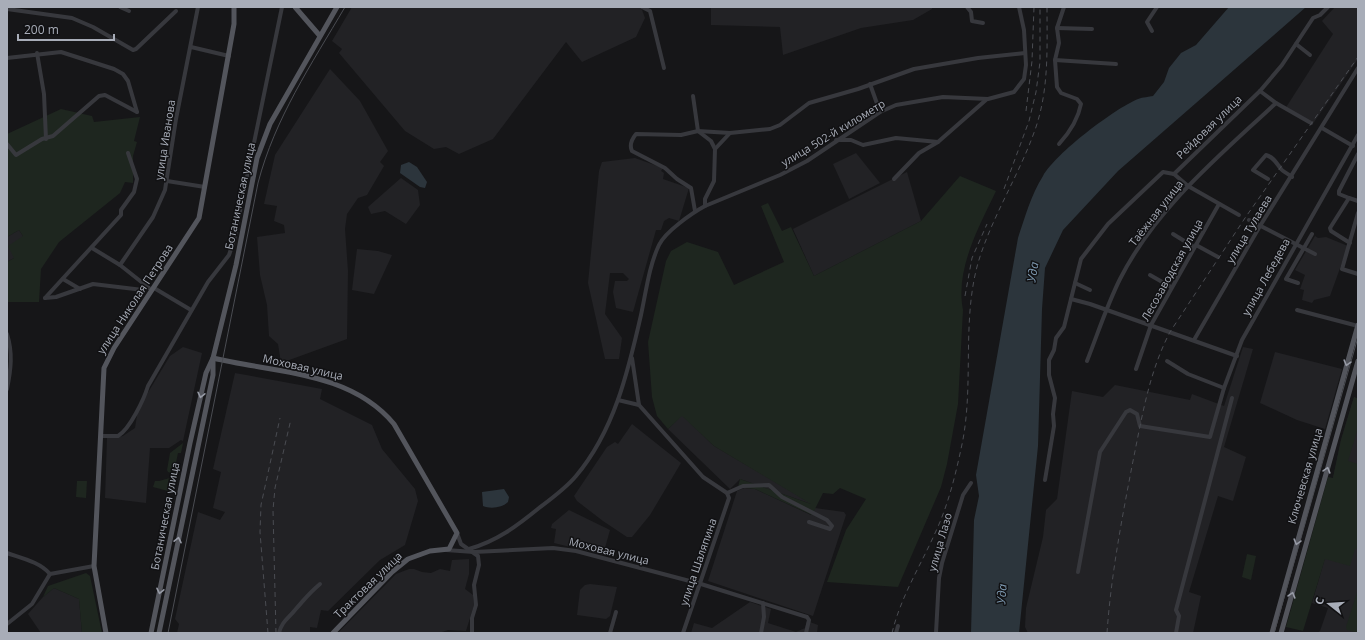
<svg xmlns="http://www.w3.org/2000/svg" width="1365" height="640" font-family="'Open Sans',sans-serif">
<rect width="100%" height="100%" fill="#161618"/>
<g fill="#222225">
<path d="M352,7H641L645,18L636,37L582,62L566,42L493,139L459,154L446,147L434,149L405,131L339,53L342,49L332,41Z"/>
<path d="M707,7H932V9L913,20L861,28L783,55L780,27L711,25V7Z"/>
<path d="M1335,7H1358V59L1312,125L1285,109L1333,34L1322,21Z"/>
<path d="M330,69L360,101L388,151L380,162L384,166L367,195L358,198L347,214L345,229L348,271L347,339L281,363L278,344L269,336L267,305L260,275L257,237L285,233L284,225L274,221L277,206L264,204L275,155Z"/>
<path d="M856,153L880,183L849,199L833,164Z"/>
<path d="M635,158L663,168L661,171L664,173L663,179L689,188L679,221L669,218L664,221L661,230H656L633,312L616,308L613,292L615,281H627L629,279L623,273H610L605,314L622,338L619,359H605L588,283L599,171L602,162Z"/>
<path d="M907,172L921,221L814,276L793,229Z"/>
<path d="M401,178L418,190L420,205L406,224L385,211L371,214L368,207Z"/>
<path d="M19,230L23,236L14,258L7,262V237Z"/>
<path d="M1315,236L1318,238L1326,237L1348,246L1330,296L1314,300L1312,303L1302,300L1304,290L1300,289L1305,275L1295,270Z"/>
<path d="M357,249L378,251L392,255L374,294L352,290Z"/>
<path d="M183,347L202,353L183,441L181,440L169,448H150L146,503L105,498L107,438L123,436L135,428L138,409L170,356Z"/>
<path d="M1243,347L1253,349L1224,447L1246,457L1233,501L1218,496L1189,592L1201,596L1193,633H1028L1025,627L1026,608L1043,537L1046,510L1057,499L1072,391L1103,397L1115,385L1190,400L1192,394L1224,406Z"/>
<path d="M1275,352L1342,369L1325,429L1297,420L1260,403Z"/>
<path d="M235,373L322,389L320,399L372,425L382,449L415,489L418,501L405,545L380,560L328,611L321,610L317,628L310,627V633H177L179,624L175,619L198,512L220,520L225,512L213,508L221,472L213,469Z"/>
<path d="M1354,397L1358,399V633H1317L1320,631L1328,608L1312,603L1332,534L1333,478L1341,440Z"/>
<path d="M682,415L714,446L814,505L740,479L730,489L668,429Z"/>
<path d="M632,424L681,463L650,515L632,537H627L603,521L577,501L574,496L607,447L615,442L618,444Z"/>
<path d="M744,488L755,489L811,515L815,508L844,512L846,515L813,616L708,581L737,491Z"/>
<path d="M569,510L610,530L603,555L554,543L556,529L551,528L552,524Z"/>
<path d="M469,559V574L465,589L473,595L474,605L466,631L448,630L439,633H338L396,574L409,569H414L422,572L431,573L440,569L450,571L452,560Z"/>
<path d="M590,584L617,587L610,616L606,619L577,615L580,590L585,585Z"/>
<path d="M54,588L79,599L82,633H41L28,614L43,597Z"/>
<path d="M750,602L771,609L768,623L796,632L805,628L807,621L818,625L817,633H691L694,623L712,628Z"/>
</g>
<g fill="#1e261f">
<path d="M61,109L92,116L94,122L140,117L134,141L137,142L133,156V183L125,182L120,193L59,242L41,269L39,302H7V262L14,258L8,246L23,236L19,230L7,237V134Z"/>
<path d="M960,176L996,191C979,227 955,269 963,310L958,404L947,464L941,487L898,587L827,582L846,530L866,499L840,488L833,494L823,493L812,515L755,489L738,487L740,479L811,504L714,446L682,416L668,429L657,416L652,397L648,342L666,261L671,251L687,242L718,252L734,285L784,262L761,206L768,203L782,231L791,227L814,276L921,221Z"/>
<path d="M1354,397L1358,399V428L1348,461L1358,464V549H1355L1350,566L1325,559L1303,631L1286,627L1328,477L1333,478L1341,440Z"/>
<path d="M183,443L181,453H178L174,472L176,475L168,472L167,470L170,453Z"/>
<path d="M170,478L175,479L172,488L168,491L153,487L155,481H159Z"/>
<path d="M77,481H87L86,498L76,497Z"/>
<path d="M1247,554L1256,556L1251,580L1242,577Z"/>
<path d="M86,573L90,576L102,633H82L79,599L54,588L43,597L48,586Z"/>
<path d="M1358,589V633L1347,630L1346,627Z"/>
</g>
<g fill="#2c353c">
<path d="M1229,7H1306L1118,171L1063,230L1045,268L1042,309L1038,446L1019,633H971L974,520L979,496L976,475L1018,238C1025,217 1031,195 1043,176C1056,153 1114,109 1138,99C1143,97 1149,97 1153,96L1164,82L1169,68L1181,53L1196,45Z"/>
<path d="M409,162L417,167L427,182L425,188L420,187L400,173L401,165Z"/>
<path d="M504,489L509,497L508,502C502,508 490,509 483,506L482,492Z"/>
</g>
<g fill="none" stroke-linecap="round" stroke-linejoin="round">
<g stroke="#37383d" stroke-width="4">
<path d="M120,7L129,11"/>
<path d="M642,7L650,11L664,68"/>
<path d="M967,7L971,12L972,21L983,23"/>
<path d="M7,9L72,18L93,27L133,50L136,49L176,11"/>
<path d="M1057,28L1092,29"/>
<path d="M1152,31L1147,22L1157,7"/>
<path d="M1296,44L1310,55"/>
<path d="M191,47L229,56"/>
<path d="M37,53L44,94L46,139"/>
<path d="M7,58L61,52L114,69L123,74L128,81L137,112"/>
<path d="M1055,60L1116,64"/>
<path d="M870,84L880,112"/>
<path d="M1260,91L1276,103L1311,123"/>
<path d="M693,96L698,131L711,141L715,149L714,181L705,199V206"/>
<path d="M1322,128L1353,146"/>
<path d="M836,140H851L863,145L896,138L938,142L987,99"/>
<path d="M7,144L16,155L42,139L53,136L99,96L105,95L137,112"/>
<path d="M1059,144C1069,133 1078,120 1081,104L1077,99L1061,93L1057,87L1055,60L1059,43L1057,28L1064,7"/>
<path d="M715,149L730,133"/>
<path d="M1174,174L1260,91L1282,65L1313,18L1320,15L1328,7"/>
<path d="M1174,174L1188,186L1239,215"/>
<path d="M894,179L919,153L938,142"/>
<path d="M1268,179L1253,170L1266,155C1274,157 1277,164 1281,169C1283,172 1289,174 1292,177"/>
<path d="M167,181L205,187"/>
<path d="M1349,198L1339,194V191L1358,154"/>
<path d="M695,211L691,188L677,179L665,168L632,151C629,145 632,139 636,134L681,135L698,131L730,133L770,129L780,125L809,103L858,89L914,69L978,58L1025,53"/>
<path d="M1358,213L1342,269L1358,274"/>
<path d="M1249,220L1315,254"/>
<path d="M1173,234L1194,247"/>
<path d="M1350,243L1331,231L1330,228L1349,198L1358,201"/>
<path d="M1196,245L1218,257"/>
<path d="M92,248L120,265L149,288"/>
<path d="M120,265L153,217L165,190L176,119L198,7"/>
<path d="M1150,275L1171,287"/>
<path d="M63,279L80,289"/>
<path d="M1075,283L1090,290"/>
<path d="M1298,283L1286,279L1312,234"/>
<path d="M154,288L191,310"/>
<path d="M45,298L121,215V210L134,192L137,179L128,153"/>
<path d="M45,298L56,297L93,284L143,290L148,287"/>
<path d="M1071,299L1090,304L1237,356"/>
<path d="M1297,310L1358,326"/>
<path d="M7,334C13,353 11,369 7,389"/>
<path d="M1194,340L1260,226L1358,68"/>
<path d="M632,358L639,405L703,477L727,493L729,498L683,633"/>
<path d="M1087,361C1098,333 1107,305 1120,279C1156,208 1219,156 1276,103"/>
<path d="M1167,361L1188,374L1224,388"/>
<path d="M1136,369L1151,325L1219,204"/>
<path d="M618,400L639,405"/>
<path d="M101,436H118C130,429 144,399 148,386L208,282L229,255L234,240L282,7"/>
<path d="M1045,480L1054,426L1053,414L1055,398L1049,375V360L1054,350L1056,338L1064,327L1081,259L1108,224L1163,172L1174,174"/>
<path d="M727,493L743,486L769,485L782,497L827,520L832,526L830,529L809,522"/>
<path d="M457,533L461,544L478,556L479,565L474,585L476,605L472,618V633"/>
<path d="M469,549C497,541 517,526 539,508C551,499 566,488 576,476C614,431 628,372 641,315C646,292 649,266 659,245C665,232 692,213 705,206L780,175L807,161L880,112L896,105L943,97L988,99L1014,92L1024,79L1026,65L1024,30L1019,7"/>
<path d="M446,550L474,552L553,548L576,551L701,584L807,617L809,620L806,633"/>
<path d="M7,553C21,558 40,562 50,574"/>
<path d="M1078,572L1100,452L1126,412L1130,410L1137,414L1140,426L1210,437L1224,388L1242,340L1358,135"/>
<path d="M7,624L32,604L50,574L94,566"/>
<path d="M279,633C282,621 288,619 295,610C305,599 308,594 320,584"/>
<path d="M610,633L616,612"/>
<path d="M761,633L764,617L763,603"/>
<path d="M896,633L898,626"/>
<path d="M936,633L939,578L942,563L963,495L971,483"/>
<path d="M1176,633L1179,616L1176,610L1232,398"/>
</g>
<g stroke="#53555c" stroke-width="5">
<path d="M295,7L320,36"/>
<path d="M213,358C275,373 350,371 394,424L457,533L449,549L430,551L408,559L392,572L333,633"/>
<path d="M106,633L94,566L104,368L114,348L199,218L234,24V7"/>
<path d="M151,633L190,443L206,373L213,358L236,265L257,158L270,124L337,7"/>
<path d="M159,633L213,375V360"/>
<path d="M1272,633L1358,325"/>
<path d="M1281,633L1358,361"/>
</g>
<g stroke="#4a4c52" stroke-width="1">
<path d="M168,633L258,183C275,118 311,65 345,7"/>
<path d="M1274,633L1358,337"/>
</g>
<g stroke="#4a4c52" stroke-width="1" stroke-dasharray="5 4" stroke-linecap="butt">
<path d="M1026,111L1032,61L1034,7"/>
<path d="M1004,189L1029,121L1036,92L1040,62V7"/>
<path d="M965,296L972,258L987,224"/>
<path d="M268,633L260,532L261,505L280,418"/>
<path d="M276,633L273,510L275,488L291,419"/>
<path d="M892,633C901,596 921,565 936,531C948,505 955,477 961,449C975,388 961,324 978,263C992,216 1020,174 1036,127C1049,88 1047,48 1047,7"/>
<path d="M1107,633C1111,575 1122,518 1133,461C1142,417 1149,372 1170,332L1245,218L1358,57"/>
</g>
</g>
<defs><path id="oneway-chevron" d="M-2-3.5L2.5 0L-2 3.5" fill="none" stroke-width="1.6" stroke-linecap="round" stroke-linejoin="round"/></defs>
<g stroke="#979ba6">
<use href="#oneway-chevron" transform="translate(1347 363) rotate(106)"/>
<use href="#oneway-chevron" transform="translate(201 395) rotate(103)"/>
<use href="#oneway-chevron" transform="translate(1327 470) rotate(-74)"/>
<use href="#oneway-chevron" transform="translate(178 540) rotate(-78)"/>
<use href="#oneway-chevron" transform="translate(1297 542) rotate(106)"/>
<use href="#oneway-chevron" transform="translate(160 591) rotate(102)"/>
<use href="#oneway-chevron" transform="translate(1292 595) rotate(-74)"/>
</g>
<g text-anchor="middle" stroke-width="3" stroke-linejoin="round" paint-order="stroke">
<g font-size="11" fill="#a8adb8" stroke="#111113">
<text transform="translate(1209 127) rotate(-44)" y="4">Рейдовая улица</text>
<text transform="translate(833 133) rotate(-31)" y="4">улица 502-й километр</text>
<text transform="translate(165 140) rotate(-81)" y="4">улица Иванова</text>
<text transform="translate(240 196) rotate(-78)" y="4">Ботаническая улица</text>
<text transform="translate(1156 213) rotate(-52)" y="4">Таёжная улица</text>
<text transform="translate(1249 229) rotate(-59)" y="4">улица Тулаева</text>
<text transform="translate(1172 270) rotate(-61)" y="4">Лесозаводская улица</text>
<text transform="translate(1266 277) rotate(-61)" y="4">улица Лебедева</text>
<text transform="translate(135 299) rotate(-57)" y="4">улица Николая Петрова</text>
<text transform="translate(303 367) rotate(13)" y="4">Моховая улица</text>
<text transform="translate(1305 476) rotate(-74)" y="4">Ключевская улица</text>
<text transform="translate(165 516) rotate(-79)" y="4">Ботаническая улица</text>
<text transform="translate(940 542) rotate(-74)" y="4">улица Лазо</text>
<text transform="translate(609 551) rotate(14)" y="4">Моховая улица</text>
<text transform="translate(698 562) rotate(-71)" y="4">улица Шаляпина</text>
<text transform="translate(368 585) rotate(-44)" y="4">Трактовая улица</text>
</g>
<g font-size="12" font-style="italic" fill="#7f9bb3" stroke="#111113">
<text transform="translate(1033 272) rotate(-81)" y="4">Уда</text>
<text transform="translate(1002 594) rotate(-86)" y="4">Уда</text>
</g>
</g>
<rect width="1365" height="640" fill="none" stroke="#a8adb8" stroke-width="16"/>
<g transform="translate(1329 604) rotate(287)" stroke="#111113" stroke-width="3" paint-order="stroke">
<path d="M0-3L7 15L0 10L-7 15Z" fill="#a8adb8"/>
<text y="-6" font-size="11" font-weight="bold" text-anchor="middle" fill="#a8adb8">С</text>
</g>
<path d="M18 34v6h96v-6" fill="none" stroke="#a8adb8" stroke-width="2"/>
<text x="24" y="34" font-size="12" fill="#a8adb8" stroke="#111113" stroke-width="3" paint-order="stroke">200 m</text>
</svg>
